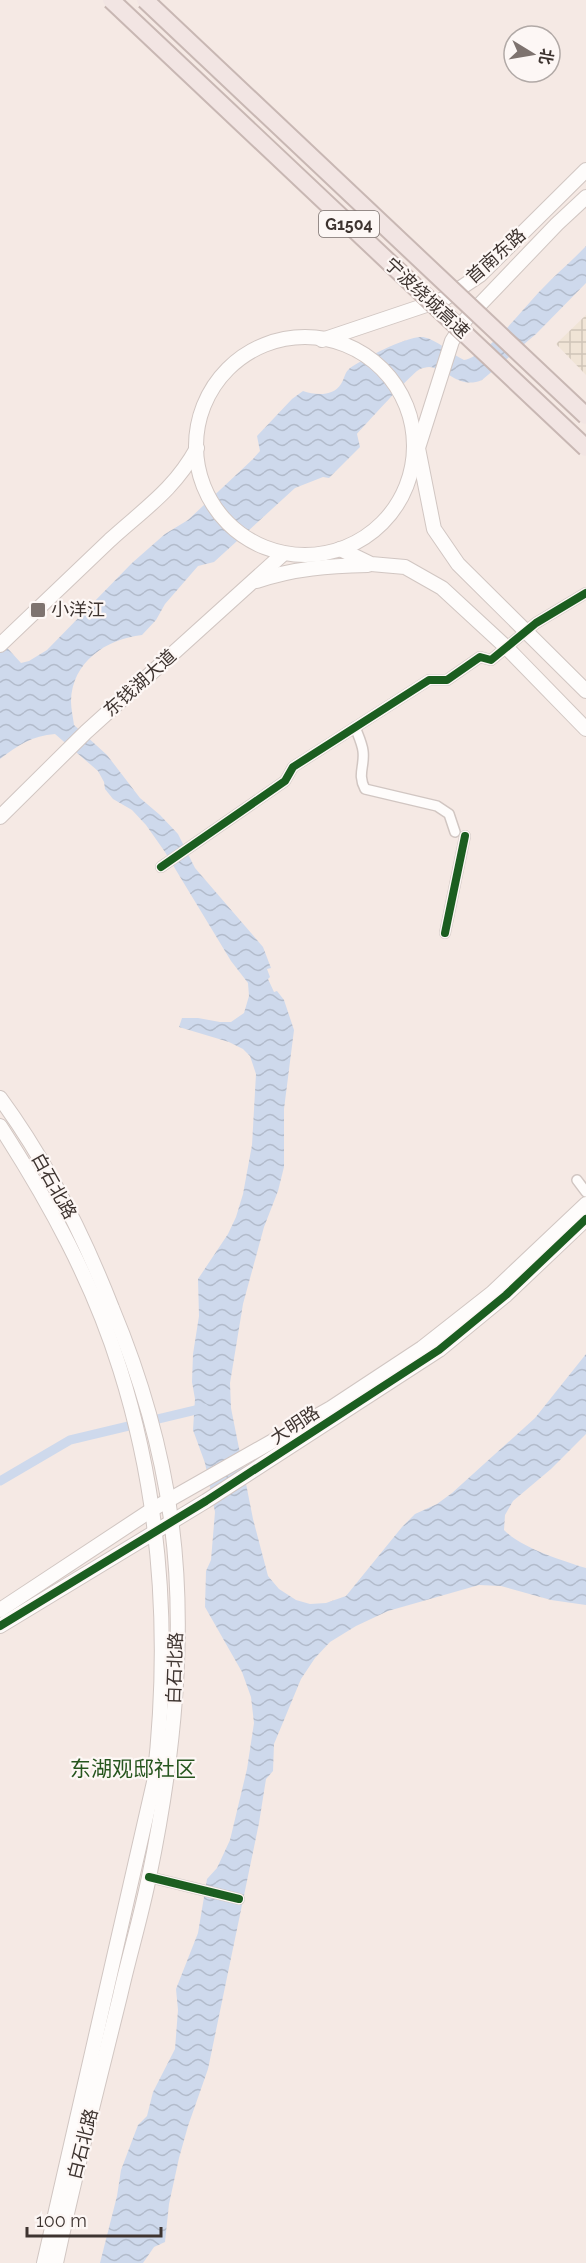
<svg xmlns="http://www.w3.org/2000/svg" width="586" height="2263" font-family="Raleway,'Noto Sans SC',sans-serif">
<defs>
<pattern id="industrial-grid" width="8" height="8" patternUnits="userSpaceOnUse" patternTransform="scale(1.5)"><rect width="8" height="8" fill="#f0e4d6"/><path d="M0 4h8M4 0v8" fill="none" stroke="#cfc4b8"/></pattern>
<pattern id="water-waves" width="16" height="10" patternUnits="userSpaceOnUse" patternTransform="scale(1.5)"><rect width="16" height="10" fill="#ced9ec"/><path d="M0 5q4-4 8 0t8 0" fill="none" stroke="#b2bbcb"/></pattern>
</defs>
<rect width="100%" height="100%" fill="#f5e9e4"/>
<path fill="url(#industrial-grid)" d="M586,315V375L556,344Z"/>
<path fill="url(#water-waves)" d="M586,246V283L536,334L482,380C459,390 447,368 429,367C426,367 423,368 420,369C413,372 364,426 357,434L360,447L329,478L323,477L295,488L214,562L198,566L165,604L156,620L142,635C106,639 72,662 71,701C71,709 73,717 74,725L107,755L140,798L160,815L178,834L195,868L263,947L271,968L267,969L270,977L268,979L274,992L277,991L284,1000L294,1030L284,1109V1167L278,1191L264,1227L243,1304L230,1383L231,1408L253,1519L268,1576L279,1589L296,1600L310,1604L326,1603L346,1596L402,1527L415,1514L437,1504L452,1493L535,1418L586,1354V1434L551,1469L513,1501L505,1515L504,1530C522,1548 561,1560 586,1568V1605L551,1600L501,1586L479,1585L388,1611L356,1626L330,1642L315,1658L301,1679L274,1744L273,1771L266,1779L259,1823L208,2069L188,2126L179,2158L169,2204L165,2242L154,2247L143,2263H100L117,2196L121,2170L138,2125L147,2116L153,2092L175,2049L178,2010L176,1989L198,1933L207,1879L217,1868L230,1840L247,1769L254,1723L251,1697L242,1672L205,1607L206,1571L211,1560L215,1512L205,1463L193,1430L195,1399L192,1382L193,1354L199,1316L198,1279L228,1234L236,1217L243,1194L252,1145L256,1074L250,1056L243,1049L229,1042L179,1027L182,1018H198L220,1022H231L244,1013L249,996L248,983L231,961L165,852L146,825L132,810L113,799L105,789L104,782L98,771L55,734C32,736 18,745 0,759V640L21,663L29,661L47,650L132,563L165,534L188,520L253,459L260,451L257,436L292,399L303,391C315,395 333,397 341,384C345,378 344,373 350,368C363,359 408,335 423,337C438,340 450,353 464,360C489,355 523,308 542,289C556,274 572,261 586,246Z"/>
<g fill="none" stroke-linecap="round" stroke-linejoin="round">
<path stroke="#ced9ec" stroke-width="9" d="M0,1481L70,1440L204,1408"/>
<defs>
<g id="street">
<path d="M355,727C358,735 362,743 363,751C365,766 357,774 365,789L437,806L449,814L455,832"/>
<path d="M161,867L285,781L293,767L429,680H447L480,657L491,660L536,623L586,593"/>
<path d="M445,933L465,836"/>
<path d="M577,1180L586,1192"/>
<path d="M149,1877L239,1899"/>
</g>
<g id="secondary">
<path d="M586,197L557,224L466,319L452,341L418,448L434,529L458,564L586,691"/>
<circle cx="305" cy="446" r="109"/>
<path d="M322,340L444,299L480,275L586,170"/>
<path d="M340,549L371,564L405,567L442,588L506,647L586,729"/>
<path d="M257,581C294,568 330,566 368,565"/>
<path d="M0,645C37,610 73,575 110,540C144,509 174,490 197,448"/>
<path d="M0,817L86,732L283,554"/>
<path d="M0,1098C47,1162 83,1234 112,1308C140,1375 161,1446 171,1519C187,1636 173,1762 149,1877C141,1917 129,1956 120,1996C98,2085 75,2173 56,2263"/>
<path d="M0,1126C49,1202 93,1282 120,1369C162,1502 170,1644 154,1782L44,2263"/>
<path d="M0,1610L153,1509L331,1408L422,1348L492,1293L586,1204"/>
<path d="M0,1626L206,1501L439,1350L506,1295L586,1219"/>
</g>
</defs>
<use href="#street" stroke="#d1c6c2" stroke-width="12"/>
<use href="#secondary" stroke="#d1c6c2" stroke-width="16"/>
<use href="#street" stroke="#fefcfb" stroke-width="9"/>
<use href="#secondary" stroke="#fefcfb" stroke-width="14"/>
<defs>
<g id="highway-bridge">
<path d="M111,0L586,448"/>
<path d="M145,0L586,416"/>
</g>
</defs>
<use href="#highway-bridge" stroke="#c8b7b3" stroke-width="20" stroke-linecap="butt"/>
<use href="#highway-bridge" stroke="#f2e5e3" stroke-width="16"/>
<defs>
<g id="cycleway">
<path d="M161,867L285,781L293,767L429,680H447L480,657L491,660L536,623L586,593"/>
<path d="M445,933L465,836"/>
<path d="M0,1626L206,1501L439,1350L506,1295L586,1219"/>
<path d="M149,1877L239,1899"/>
</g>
</defs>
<use href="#cycleway" stroke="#fdf7f5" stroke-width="11"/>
<use href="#cycleway" stroke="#1b5e20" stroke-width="8"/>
</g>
<rect fill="#7e736f" stroke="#fdf7f5" stroke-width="2" x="30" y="602" width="16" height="16" rx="3"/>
<g text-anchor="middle" stroke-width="4.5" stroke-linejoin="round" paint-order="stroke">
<rect fill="#fdf7f5" stroke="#776e6b" stroke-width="1.5" x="319" y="211" width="60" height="26" rx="4.5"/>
<g font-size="16" font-weight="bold" fill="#3e3430">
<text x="349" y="230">G1504</text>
</g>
<g font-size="18" fill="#3e3430" stroke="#fdf7f5">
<text transform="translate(496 256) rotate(-42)" y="6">首南东路</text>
<text transform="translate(427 298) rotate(43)" y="6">宁波绕城高速</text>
<text transform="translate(140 683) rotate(-42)" y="6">东钱湖大道</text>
<text transform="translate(54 1186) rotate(61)" y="6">白石北路</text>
<text transform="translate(295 1425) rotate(-33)" y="6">大明路</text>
<text transform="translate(175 1668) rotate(-88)" y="6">白石北路</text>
<text transform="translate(83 2144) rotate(-76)" y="6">白石北路</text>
</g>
<g font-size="18" fill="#3e3430" stroke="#fdf7f5" text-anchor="start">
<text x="51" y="616">小洋江</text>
</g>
<g font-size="21" fill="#26551e" stroke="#fdf7f5">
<text x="133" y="1776">东湖观邸社区</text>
</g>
</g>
<g transform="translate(532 54) rotate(101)"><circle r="28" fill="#fdf7f5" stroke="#b1a9a6" stroke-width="1.5"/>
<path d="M0-4.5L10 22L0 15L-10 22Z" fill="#7e736f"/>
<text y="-9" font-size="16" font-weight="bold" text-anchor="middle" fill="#3e3430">北</text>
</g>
<path d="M27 2227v9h134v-9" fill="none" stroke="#3e3430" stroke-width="3"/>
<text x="36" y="2227" font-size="18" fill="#3e3430" stroke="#fdf7f5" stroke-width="4.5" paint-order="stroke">100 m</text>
</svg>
